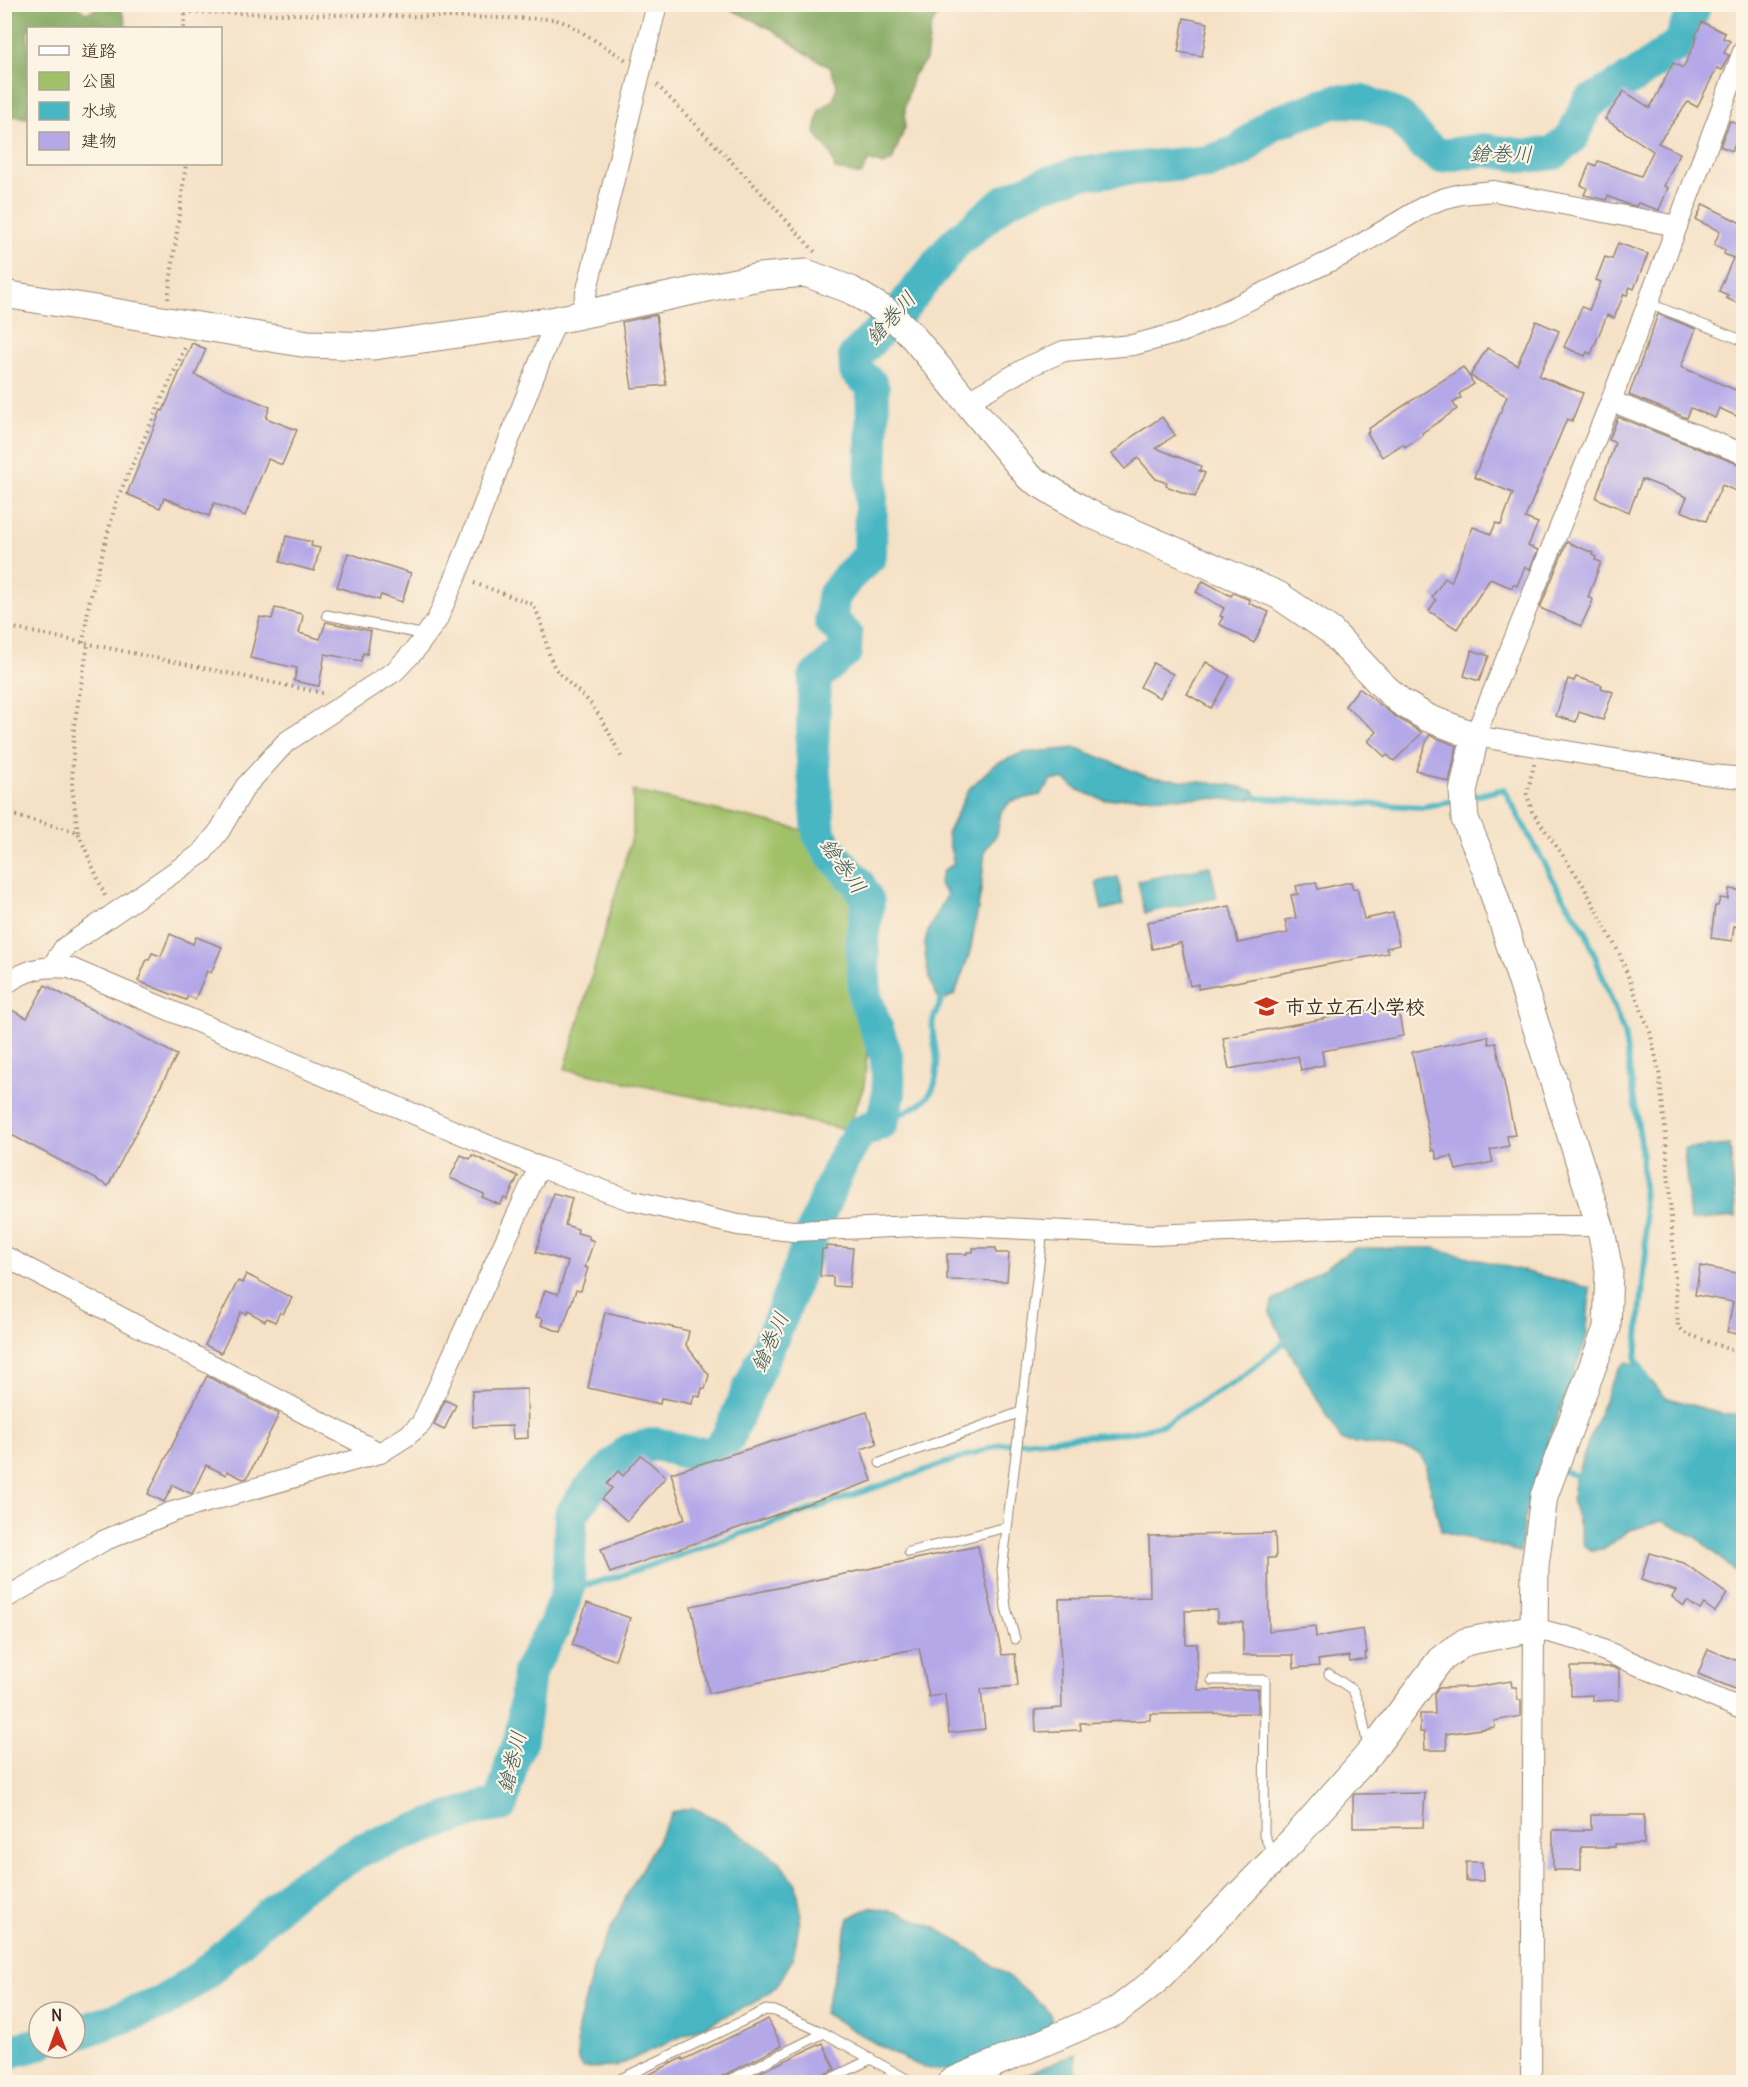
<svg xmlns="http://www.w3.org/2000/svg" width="1748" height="2087" font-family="Delius,'Klee One',sans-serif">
<rect width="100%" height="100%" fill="#fcf5e5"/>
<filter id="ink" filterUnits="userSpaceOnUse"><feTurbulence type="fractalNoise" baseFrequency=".0167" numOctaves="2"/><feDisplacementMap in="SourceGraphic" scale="12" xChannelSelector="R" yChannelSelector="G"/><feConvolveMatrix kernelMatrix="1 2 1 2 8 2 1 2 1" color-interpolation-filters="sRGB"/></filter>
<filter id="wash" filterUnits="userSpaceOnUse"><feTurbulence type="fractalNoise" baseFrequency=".008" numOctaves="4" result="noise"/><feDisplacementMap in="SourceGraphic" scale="24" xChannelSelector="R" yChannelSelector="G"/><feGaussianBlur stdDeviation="1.35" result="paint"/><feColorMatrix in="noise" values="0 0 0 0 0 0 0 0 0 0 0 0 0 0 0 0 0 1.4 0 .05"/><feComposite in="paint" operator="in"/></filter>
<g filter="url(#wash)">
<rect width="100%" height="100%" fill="#f5e1c6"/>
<path fill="#a1c169" stroke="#6e7644" stroke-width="1.5" d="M633,791L807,831L823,856L850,889L858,911L853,961L860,1009L868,1045L864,1086L847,1130L565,1069L633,833Z"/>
<g fill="#80a75d" stroke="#5e683e" stroke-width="1.5">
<path d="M5,4L74,5L86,13L106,5H119L126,22L125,28H28V118L5,115Z"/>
<path d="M722,5H944L931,26L926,60L913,75L905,106V127L892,161L883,165L869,160L861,175L835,169L831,154L815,133L819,111L834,99L837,85L830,67L804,52L773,30Z"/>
</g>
<g fill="#48b6c3" stroke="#427070" stroke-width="1.5">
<path d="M1077,748L1148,777L1232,785L1254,791L1258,798L1236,800L1204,798L1135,797L1104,800L1078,790L1065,780H1052L1040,795L1011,801L1001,812L997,834L985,850L981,891L970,952L955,994L942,1001C929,990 923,955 926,938C930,922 941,909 947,894L939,884L943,871L954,864L947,834L969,789L994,765L1022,753Z"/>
<path d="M1210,866L1217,898L1145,913L1138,881Z"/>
<path d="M1118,877L1123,905L1102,910L1096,882Z"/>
<path d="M1730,1145L1736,1217L1690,1221L1684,1149Z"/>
<path d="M1355,1248H1433L1590,1288L1586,1340L1541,1461L1525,1515L1520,1552L1441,1531L1427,1474V1466L1419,1453L1408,1450L1342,1441L1283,1340L1270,1311L1272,1302Z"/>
<path d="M1626,1362L1636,1364L1665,1397L1722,1414L1743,1415V1578L1696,1537L1662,1521L1630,1530L1603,1549L1590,1550L1584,1545L1572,1499L1574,1482L1610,1385L1619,1369Z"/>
<path d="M693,1808L722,1822L779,1861L796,1884L801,1913L793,1958L777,1986L754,2003L615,2067L583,2068L578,2060L577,2032L595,1962L628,1893L673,1812Z"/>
<path d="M870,1907L900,1913L936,1928L973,1951L1014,1981L1044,2007L1051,2015L1052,2029C1023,2041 964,2072 935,2070C914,2069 845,2025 824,2013L849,1918Z"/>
<path d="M1076,2053V2082H1008Z"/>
</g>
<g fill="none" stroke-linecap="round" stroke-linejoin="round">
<g stroke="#48b6c3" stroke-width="6">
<path d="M1470,797L1504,789L1558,889L1585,930L1624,1033L1641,1145L1646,1252L1636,1359L1648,1380"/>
<path d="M1258,798L1422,807L1457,800"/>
<path d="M882,1122C920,1105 942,1101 936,1053C935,1044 931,1030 933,1021C935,1011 942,1004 942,994"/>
<path d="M1561,1470L1582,1478"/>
<path d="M568,1590L619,1576L1001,1444L1134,1432L1164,1424L1238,1380L1291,1337"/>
</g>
<g stroke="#48b6c3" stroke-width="34">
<path d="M75,2034L162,2003L203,1975L296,1889L363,1849L479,1808L501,1805L514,1755L521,1740L529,1672L554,1627L568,1590L571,1515L587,1492L630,1450L656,1444L693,1454L714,1453L727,1439L782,1315L823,1205L842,1162L859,1133L882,1122L889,1093L887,1058L865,997L862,939L868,902L858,883L830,852L819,834L812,749L815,677L845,652L846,635L831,621L833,597L848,577L870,556L873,390L871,384L856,371L855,356L900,311L954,244L1005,201L1041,185L1080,173L1209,162L1240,151L1271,124L1336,101L1366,102L1400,117L1422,143L1439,156L1484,150L1527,156L1554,153L1573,136L1588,103L1637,75L1681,42L1695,4"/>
<path d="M4,2053L39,2044"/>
</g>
</g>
<g id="blocks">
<g fill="#b4a8e8">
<path d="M1184,18L1208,23L1202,56L1178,52Z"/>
<path d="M1702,22L1725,33L1723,38L1730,41L1724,53L1729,55L1722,70L1717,68L1697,107L1688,102L1658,143L1680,153L1664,186L1668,188L1659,210L1638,203L1636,206L1626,204L1608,196L1606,200L1584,195L1587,188L1581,185L1590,163L1596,166L1598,161L1641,176L1653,151L1605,119L1624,91L1650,108L1673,63L1683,68L1697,38L1695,37Z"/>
<path d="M1730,121L1742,126L1732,151L1720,146Z"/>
<path d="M1703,204L1743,224V306L1726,298L1728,295L1719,291L1733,258L1724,254L1725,250L1714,245L1720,231L1696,220Z"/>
<path d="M1618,243L1648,254L1634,289L1630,287L1627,295L1624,294L1614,318L1607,315L1591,354L1587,352L1585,356L1564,347L1582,307L1589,310L1601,282L1596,280L1605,257L1612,259Z"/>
<path d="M1658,314L1696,329L1681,367L1743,393V419L1719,408L1715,418L1691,408L1687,418L1629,395Z"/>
<path d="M656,315L666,385L632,388L622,322Z"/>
<path d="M1536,321L1559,331L1539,376L1583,393L1572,421L1567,419L1525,518L1538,523L1528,546L1538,550L1530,569L1525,567L1517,586L1513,584L1512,588L1490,579L1457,629L1429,611L1436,600L1432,597L1445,578L1451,582L1473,527L1491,534L1496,523L1501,525L1513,493L1474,477L1507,396L1470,376L1487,348L1517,365Z"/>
<path d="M192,343L206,349L195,375L270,407L266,418L297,430L282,465L268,459L245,516L214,503L209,516L164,498L160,508L127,494L161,410L163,411Z"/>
<path d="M1463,367L1474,384L1459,394L1461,398L1453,403L1457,409L1422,433L1423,435L1405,447L1403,444L1382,457L1367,433L1369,432L1368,429Z"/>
<path d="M1162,417L1175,435L1156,448L1201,466L1199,471L1205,473L1195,497L1166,486L1167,483L1156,479L1138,458L1125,469L1112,454L1133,436Z"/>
<path d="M1618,417L1743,466V494L1722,485L1706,521L1681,511L1687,497L1642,479L1629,512L1596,498L1615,443L1609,440Z"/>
<path d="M286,536L312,542L311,546L320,548L314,571L280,562Z"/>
<path d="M1567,542L1593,553L1592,555L1596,557L1595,560L1601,562L1588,597L1593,600L1581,626L1540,608Z"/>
<path d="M348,553L411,573L402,602L381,595L379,600L337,587Z"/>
<path d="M1203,581L1231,596L1233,593L1250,600L1249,603L1269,612L1254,643L1219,624L1223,617L1220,616L1224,608L1196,592Z"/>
<path d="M275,608L302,614L303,616L299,633L320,639L326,622L371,631L367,654L363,653L361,661L325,654L319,686L294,681L297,668L250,658L260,617L272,619Z"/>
<path d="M1472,650L1489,656L1479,681L1464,676Z"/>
<path d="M1206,662L1230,676L1211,708L1187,694Z"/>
<path d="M1153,663L1173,674L1160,698L1140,687Z"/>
<path d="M1576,677L1602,685L1601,688L1613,692L1603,720L1579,712L1576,722L1556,716L1568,679L1574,681Z"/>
<path d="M1359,688L1393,715L1422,733L1394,761L1387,755L1385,757L1368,741L1377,732L1345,706Z"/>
<path d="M1429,735L1457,746L1449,782L1416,770Z"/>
<path d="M1316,882L1318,889L1351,882L1353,889L1357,888L1364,919L1393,913L1399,945L1386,948L1388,953L1198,989V984L1190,986L1181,943L1152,949L1147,922L1230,906L1238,943L1288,933L1285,920L1296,918L1291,895L1298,894L1296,886Z"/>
<path d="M1729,889L1743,891V928L1734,926L1732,941L1711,938L1715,906H1718L1720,898L1728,899Z"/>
<path d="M170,934L193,944L196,937L222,947L211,973L207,971L195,999L188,996L186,1000L138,981L147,959L149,960L152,953L161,956Z"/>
<path d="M45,985L177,1055L108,1186L4,1131V1006L27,1018Z"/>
<path d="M1398,1008L1403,1036L1322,1051L1324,1065L1301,1070L1298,1056L1229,1069L1223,1038L1374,1009L1375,1012Z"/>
<path d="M1488,1036L1489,1044L1496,1043L1515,1135L1507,1136L1509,1146L1490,1150L1493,1162L1456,1170L1452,1156L1437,1159L1435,1150L1432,1151L1412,1052Z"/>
<path d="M461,1155L470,1159L472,1155L518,1176L507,1200L504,1198L500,1205L482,1197L484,1194L450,1178Z"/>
<path d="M553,1193L572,1198L565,1225L578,1229L577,1233L589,1236V1239L594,1241L585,1267L588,1268L581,1291L576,1290L561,1332L541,1325L543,1319L536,1317L545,1290L558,1294L568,1262L536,1252Z"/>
<path d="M826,1246L853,1248L849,1287L833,1286V1277L820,1276L822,1249H826Z"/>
<path d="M973,1248H996V1253H1009L1007,1281L947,1280V1254H967V1252H973Z"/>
<path d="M1700,1266L1743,1274L1741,1288H1743V1335L1727,1332L1733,1302L1695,1295Z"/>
<path d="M246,1274L292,1298L283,1314L280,1312L275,1322L267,1318L265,1321L247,1311L246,1314L241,1312L221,1353L205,1345L238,1281L242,1283Z"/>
<path d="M605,1312L689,1331L686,1345L709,1375L705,1389L702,1388L700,1397L694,1395L692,1404L661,1398L660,1404L588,1388Z"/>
<path d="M207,1376L279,1414L247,1478L243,1479L227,1471L226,1475L206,1465L192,1494L173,1485L164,1502L148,1494Z"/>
<path d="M527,1389L528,1438L513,1439L512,1426L473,1427L472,1391Z"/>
<path d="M445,1400L456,1405L444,1430L434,1425Z"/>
<path d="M867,1412L877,1444L861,1449L872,1481L610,1573L601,1549L685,1519L671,1473Z"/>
<path d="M641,1455L666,1477L627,1521L602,1499L612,1488L607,1484L618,1471L623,1476Z"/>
<path d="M1275,1533L1276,1558H1268L1269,1631L1315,1626L1316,1637L1363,1629L1367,1653H1365L1366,1659L1350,1662L1349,1656L1318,1660L1319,1666L1294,1668L1293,1655H1243V1622H1217V1610L1185,1611L1186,1644H1197L1198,1690L1258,1689V1713L1150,1714V1720L1080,1723L1081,1730L1036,1732L1035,1710L1062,1708L1059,1599L1150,1597L1149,1536Z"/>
<path d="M978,1546L1002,1655L1015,1654L1018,1686L981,1689L985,1729L949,1733L945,1694L929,1697L919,1648L709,1693L691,1606Z"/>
<path d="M1649,1553L1684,1563L1727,1594L1715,1612L1704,1604L1700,1610L1687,1601L1684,1606L1672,1597L1676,1591L1641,1580Z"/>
<path d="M587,1603L630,1618L615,1660L572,1645Z"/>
<path d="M1708,1649L1743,1663V1689L1736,1687L1735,1689L1698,1674Z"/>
<path d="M1571,1667H1612L1619,1670V1700L1593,1701V1695L1571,1696Z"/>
<path d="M1511,1681L1512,1687H1516L1518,1700H1521V1716L1494,1721L1495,1727L1446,1734L1447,1750H1425L1424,1732H1420V1714H1435L1434,1694L1438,1688L1473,1687Z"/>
<path d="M1425,1793L1423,1827L1353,1828V1796L1355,1794Z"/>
<path d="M1591,1815H1644V1844H1615V1847H1581V1870H1553V1830H1591Z"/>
<path d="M1466,1862H1482L1483,1881H1466Z"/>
<path d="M768,2019L782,2046L722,2076L718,2082H634L682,2058L683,2060Z"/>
<path d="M823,2043L835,2069L821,2076L817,2082H739Z"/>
</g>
</g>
</g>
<g filter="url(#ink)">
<use href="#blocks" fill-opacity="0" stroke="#988672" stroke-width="1.5"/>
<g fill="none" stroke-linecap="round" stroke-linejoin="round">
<defs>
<g id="lane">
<path d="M1648,303L1744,341"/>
<path d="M327,615L426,635"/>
<path d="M880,1463L1021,1412"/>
<path d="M909,1552L1007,1527"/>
<path d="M1015,1639L1006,1608L1002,1570L1043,1230"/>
<path d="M1329,1674L1353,1690L1361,1710L1368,1747"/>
<path d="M1212,1680H1265L1264,1835L1274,1856"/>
<path d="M614,2082L766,2010L775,2011L824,2033L912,2082"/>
<path d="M725,2082L824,2033"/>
<path d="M824,2082L871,2059"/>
</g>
<g id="street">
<path d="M1744,49L1611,401L1475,736L1711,775L1744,778"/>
<path d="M581,314L657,4"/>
<path d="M968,401L1028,367L1064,351L1133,345L1182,332L1343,255L1425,206L1442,199L1461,194L1494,191L1677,226"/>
<path d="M1611,401L1744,454"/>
<path d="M52,966L64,948L202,853L220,830L245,787L286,742L395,671L415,650L437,620L456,576L556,320"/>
<path d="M4,985C27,969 43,965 70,968L539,1167L630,1200L738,1225L793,1231L942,1225L1151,1235L1358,1227L1600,1226"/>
<path d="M4,1256L380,1453"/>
<path d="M4,1599L103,1541L172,1512L380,1453L407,1436L421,1424L539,1167"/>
<path d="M1531,2082L1534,1628L1579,1640L1744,1710"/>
</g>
<path id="secondary" d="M4,294L308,344L374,346L556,320L759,277L806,273L851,290L886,311L909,332L1029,477L1088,513L1278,595L1331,631L1380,683L1401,702L1428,718L1475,736L1463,792L1465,819L1486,870L1600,1226L1609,1270L1607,1328L1544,1496L1535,1566L1534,1628L1465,1642L1440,1660L1370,1753L1294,1839L1154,1982L1115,2012L951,2082"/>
</defs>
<use href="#lane" stroke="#988672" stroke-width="11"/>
<use href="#street" stroke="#988672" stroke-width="22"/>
<use href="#secondary" stroke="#988672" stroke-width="29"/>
<g stroke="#988672" stroke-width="4" stroke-dasharray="1.5 4.5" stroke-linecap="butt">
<path d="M185,12L553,19L569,24L626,60"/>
<path d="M184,28L186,4"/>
<path d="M657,85L758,189L815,252"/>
<path d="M168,299L186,164"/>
<path d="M474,583L532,604C545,623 544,643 552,662C560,679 578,689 590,703C604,719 613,742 623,760"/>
<path d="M4,626L327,694"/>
<path d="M83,643L89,603L117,499L186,345"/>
<path d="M1534,764L1527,794L1532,811L1582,883L1620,955L1650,1032L1659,1071L1666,1138L1678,1326L1685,1333L1744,1355"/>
<path d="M4,813L78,832L106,898"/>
<path d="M78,832L72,787L74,726L88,644"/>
</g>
<use href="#lane" stroke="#fff" stroke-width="9"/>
<use href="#street" stroke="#fff" stroke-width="20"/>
<use href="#secondary" stroke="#fff" stroke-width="27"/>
</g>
</g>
<defs>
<symbol id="school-bare" viewBox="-9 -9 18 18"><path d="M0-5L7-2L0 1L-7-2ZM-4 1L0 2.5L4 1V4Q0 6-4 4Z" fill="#c8321e" stroke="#fcf5e5" stroke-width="2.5" paint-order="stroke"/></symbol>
</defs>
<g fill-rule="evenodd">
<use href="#school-bare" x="1250" y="990" width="33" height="33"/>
</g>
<g text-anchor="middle" stroke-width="4.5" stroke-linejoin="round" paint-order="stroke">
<g font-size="20" font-weight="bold" fill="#3b2a1e" stroke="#fcf5e5" text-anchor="start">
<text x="1285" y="1014">市立立石小学校</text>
</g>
<g font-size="21" font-style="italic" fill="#405b58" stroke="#fcf5e5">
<text transform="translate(1501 154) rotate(1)" y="7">鎗巻川</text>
<text transform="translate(891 318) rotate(-48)" y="7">鎗巻川</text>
<text transform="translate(843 866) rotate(55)" y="7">鎗巻川</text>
<text transform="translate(770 1342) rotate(-66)" y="7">鎗巻川</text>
<text transform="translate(512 1762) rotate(-76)" y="7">鎗巻川</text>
</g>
</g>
<rect width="1748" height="2087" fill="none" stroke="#fcf5e5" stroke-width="24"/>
<rect x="27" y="27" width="195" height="138" fill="#fcf5e5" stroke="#afa495" stroke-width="1.5"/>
<rect x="39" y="46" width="30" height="9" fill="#ffffff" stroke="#afa495" stroke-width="1.5"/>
<text x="81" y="57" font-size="18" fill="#3b2a1e">道路</text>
<rect x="39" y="72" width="30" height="18" fill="#a1c169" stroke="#afa495" stroke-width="1.5"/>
<text x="81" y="87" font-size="18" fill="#3b2a1e">公園</text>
<rect x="39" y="102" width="30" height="18" fill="#48b6c3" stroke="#afa495" stroke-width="1.5"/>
<text x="81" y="117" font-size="18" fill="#3b2a1e">水域</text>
<rect x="39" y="132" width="30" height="18" fill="#b4a8e8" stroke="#afa495" stroke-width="1.5"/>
<text x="81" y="147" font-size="18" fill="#3b2a1e">建物</text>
<g transform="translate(57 2030) rotate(359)"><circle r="28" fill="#fcf5e5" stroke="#afa495" stroke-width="1.5"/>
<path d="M0-4.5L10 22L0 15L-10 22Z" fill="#c8321e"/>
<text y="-9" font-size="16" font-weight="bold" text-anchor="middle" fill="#3b2a1e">N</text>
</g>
</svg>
